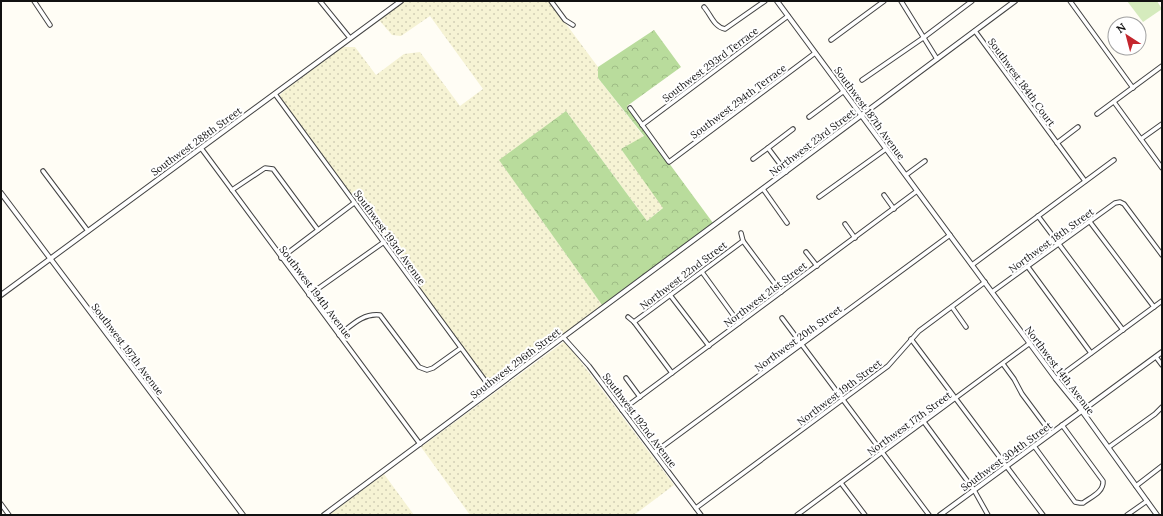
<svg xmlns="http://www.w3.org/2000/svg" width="1163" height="516" font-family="Lora,serif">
<defs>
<pattern id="farmland-dots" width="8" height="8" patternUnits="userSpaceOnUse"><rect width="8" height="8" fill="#f6f3d4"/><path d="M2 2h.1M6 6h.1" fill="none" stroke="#d2cfb5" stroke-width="1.8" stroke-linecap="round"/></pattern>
<pattern id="forest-crowns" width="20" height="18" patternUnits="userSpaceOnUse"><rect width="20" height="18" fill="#b9dc9c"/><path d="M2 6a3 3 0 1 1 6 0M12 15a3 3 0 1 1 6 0" fill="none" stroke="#9ebc85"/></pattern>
</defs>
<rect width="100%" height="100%" fill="#fffdf5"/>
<g fill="url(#farmland-dots)">
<path d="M405,1H549L598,67V78L644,137L621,149L664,207L647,221L566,111L500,161L602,305L493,389L278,97L285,90L343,47H355L376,75L404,54L420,52L460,106L483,89L430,16L401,36L392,35L379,20Z"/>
<path d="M565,341L674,485L634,515H470L421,447Z"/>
<path d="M384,474L414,515H329Z"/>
</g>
<path fill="#d5ebbd" d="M1127,1H1157L1162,9L1143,22Z"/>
<path fill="url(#forest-crowns)" d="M654,30L681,67L627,106L713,223L602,305L499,160L566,111L647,221L663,208L621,149L644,136L598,78V67Z"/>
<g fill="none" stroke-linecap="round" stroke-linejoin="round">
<defs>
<g id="minor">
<path d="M34,1L50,25"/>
<path d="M320,1L350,38"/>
<path d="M551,1L565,20L573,25"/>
<path d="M901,1L937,59"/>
<path d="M1070,1L1133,88"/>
<path d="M704,7C711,15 714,27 725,29L765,1"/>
<path d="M975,31L1085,181"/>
<path d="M831,40L884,1"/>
<path d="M862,80L923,38L972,1"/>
<path d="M275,94L492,390"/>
<path d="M1114,102L1162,168"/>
<path d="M630,108L669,162L815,53"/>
<path d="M1097,114L1162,66"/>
<path d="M809,117L844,91"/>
<path d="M642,125L788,16"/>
<path d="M1141,139L1162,124"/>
<path d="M1057,143L1078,127"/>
<path d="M201,148L420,444"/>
<path d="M753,159L768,148"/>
<path d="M43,171L88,231"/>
<path d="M786,172L768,148L793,129"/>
<path d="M906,175L925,161"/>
<path d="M763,189L787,223"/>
<path d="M232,190L265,168L273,169L318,230"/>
<path d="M884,195L894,209"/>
<path d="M819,197L886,149"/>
<path d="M1038,216L1123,330"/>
<path d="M1090,222L1154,307"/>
<path d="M845,224L855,238"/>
<path d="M741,233L743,241L781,292"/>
<path d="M806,252L817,266"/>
<path d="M281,258L354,203"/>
<path d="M972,265L1114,160"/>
<path d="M1028,267L1091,353"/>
<path d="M702,272L739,323"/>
<path d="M992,292L1115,203L1120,202L1124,204L1162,255"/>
<path d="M309,295L384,242"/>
<path d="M670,295L709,346"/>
<path d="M952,307L966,327"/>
<path d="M628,317L634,322L672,373"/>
<path d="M782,318L929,515"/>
<path d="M634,322L743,241"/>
<path d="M339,335C352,325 363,313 380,315L419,367L427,370L433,368L461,348"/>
<path d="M563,337L589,366L701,515"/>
<path d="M911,339L1043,515"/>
<path d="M1156,357L1162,365"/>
<path d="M1003,364L1014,379L1022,394L1051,433"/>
<path d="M626,378L640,397"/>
<path d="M1056,379L1162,301"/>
<path d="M622,410L917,191"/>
<path d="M924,422L974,490L988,515"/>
<path d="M1034,446L1075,502L1080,503H1083C1091,497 1104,492 1103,481L1062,425"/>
<path d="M1109,447L1155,414L1162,407"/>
<path d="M655,452L950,235"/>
<path d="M841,483L865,515"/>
<path d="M1136,486L1162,466"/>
<path d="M1,504L9,515"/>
<path d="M696,508L888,366L919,331L985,282"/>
<path d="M797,515L1030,343"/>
<path d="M1127,515L1147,501"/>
</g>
<g id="tertiary">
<path d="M777,1L1056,379L1082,411L1157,515"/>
<path d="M1,193L243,515"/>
<path d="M1,295L401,1"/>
<path d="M324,515L1015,1"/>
<path d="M940,515L1162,352"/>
</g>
</defs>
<use href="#minor" stroke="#444" stroke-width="5.5"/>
<use href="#tertiary" stroke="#444" stroke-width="6"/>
<use href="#minor" stroke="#fff" stroke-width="3.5"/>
<use href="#tertiary" stroke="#fff" stroke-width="4"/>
</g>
<g text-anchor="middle" stroke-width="4" stroke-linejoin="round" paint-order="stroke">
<g font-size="10" fill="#111" stroke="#fff">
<text transform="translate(710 64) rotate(-37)" y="4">Southwest 293rd Terrace</text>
<text transform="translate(1022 82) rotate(54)" y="4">Southwest 184th Court</text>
<text transform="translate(738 101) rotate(-37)" y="4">Southwest 294th Terrace</text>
<text transform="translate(870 113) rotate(54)" y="4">Southwest 187th Avenue</text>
<text transform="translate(196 141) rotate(-36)" y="4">Southwest 288th Street</text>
<text transform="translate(812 142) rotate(-37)" y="4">Northwest 23rd Street</text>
<text transform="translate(390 237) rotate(54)" y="4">Southwest 193rd Avenue</text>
<text transform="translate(1051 240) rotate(-36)" y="4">Northwest 18th Street</text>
<text transform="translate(683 275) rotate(-37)" y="4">Northwest 22nd Street</text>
<text transform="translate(316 292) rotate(53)" y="4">Southwest 194th Avenue</text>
<text transform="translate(765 294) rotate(-37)" y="4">Northwest 21st Street</text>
<text transform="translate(798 338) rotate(-36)" y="4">Northwest 20th Street</text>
<text transform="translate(128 349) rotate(53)" y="4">Southwest 197th Avenue</text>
<text transform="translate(515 363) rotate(-37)" y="4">Southwest 296th Street</text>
<text transform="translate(1060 370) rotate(53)" y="4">Northwest 14th Avenue</text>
<text transform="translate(839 392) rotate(-37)" y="4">Northwest 19th Street</text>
<text transform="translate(640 420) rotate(53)" y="4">Southwest 192nd Avenue</text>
<text transform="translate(909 423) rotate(-36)" y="4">Northwest 17th Street</text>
<text transform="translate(1006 456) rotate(-36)" y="4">Southwest 304th Street</text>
</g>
</g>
<rect width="1163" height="516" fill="none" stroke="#111111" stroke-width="4"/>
<g transform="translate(1127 36) rotate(324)"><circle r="19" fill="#ffffff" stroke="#a0a0a0"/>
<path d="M0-3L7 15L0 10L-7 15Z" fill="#c4262e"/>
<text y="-6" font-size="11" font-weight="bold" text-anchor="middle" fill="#111111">N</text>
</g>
</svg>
